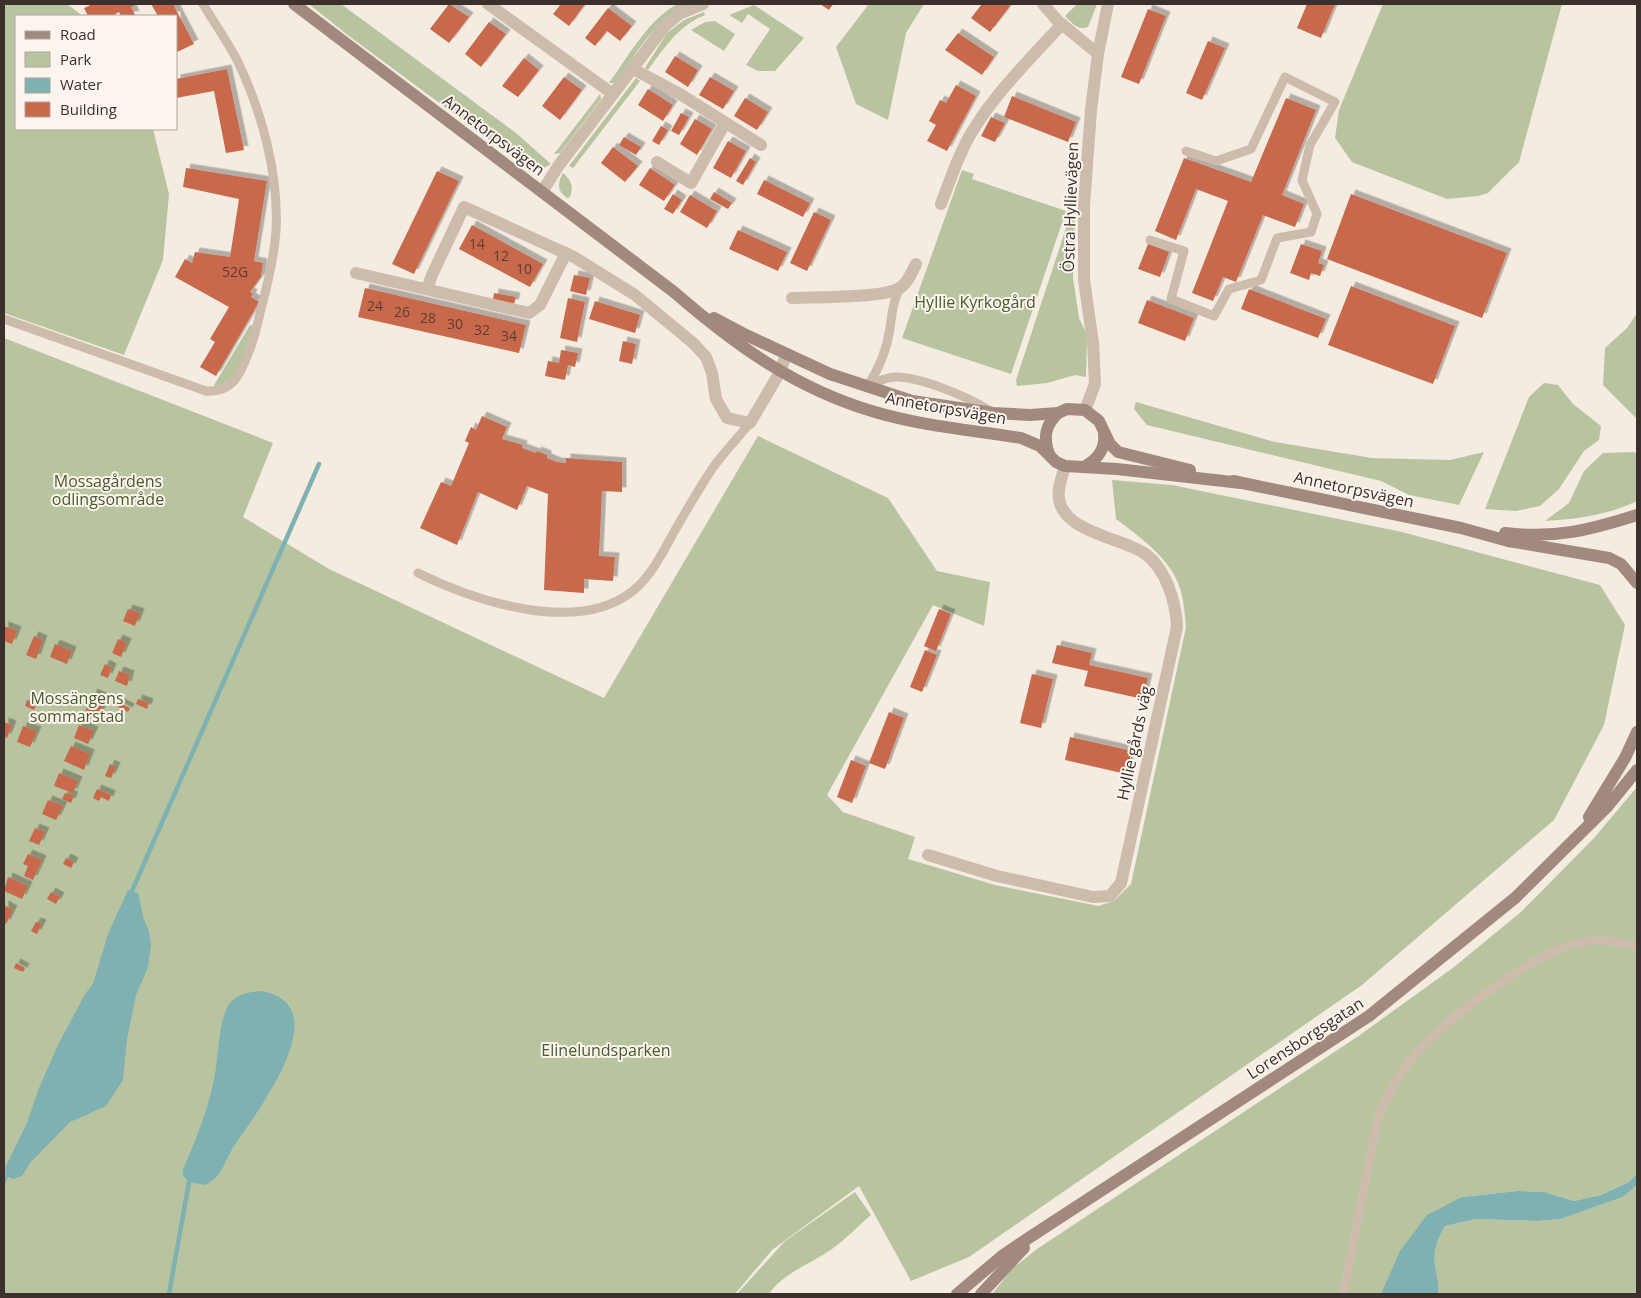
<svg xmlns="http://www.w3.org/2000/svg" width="1641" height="1298" font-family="'Open Sans',sans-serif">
<defs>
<filter id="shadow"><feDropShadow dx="4.5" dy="-4.5" stdDeviation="0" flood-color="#0004"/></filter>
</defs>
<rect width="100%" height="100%" fill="#f4ebe1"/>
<g fill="#b8c4a0">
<path d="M4,4H67L83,16H16V129H153L169,194L163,260L124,355L4,313Z"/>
<path d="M309,4H341L516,133L551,164L540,170L528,169L345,33Z"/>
<path d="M678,4H693C654,18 639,50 616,83H609C628,57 650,17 678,4Z"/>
<path d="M869,4H924L906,33L888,120L856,104L836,47Z"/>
<path d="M1077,4H1097L1088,27C1078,31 1072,23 1065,16Z"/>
<path d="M1383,4H1562L1519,162L1488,193L1478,196L1447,199L1352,162L1335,138L1339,110Z"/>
<path d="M754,5L804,38L775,71H758L746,65L770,29L748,14L742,23L729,15Z"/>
<path d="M704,12L705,15C678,26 665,47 648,70L645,68L667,33L684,20Z"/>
<path d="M715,21L735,34L724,51L691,30L705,22Z"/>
<path d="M636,78L640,81L573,168L569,166Z"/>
<path d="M600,94L601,99L560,153L554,154Z"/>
<path d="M962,170L974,174L972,179L1066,211L1011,374L902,338Z"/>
<path d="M563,173C571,180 574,186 570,197L567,198C557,191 557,183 563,173Z"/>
<path d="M1076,180L1073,278L1079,318L1087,335L1086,377L1075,375L1047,383L1017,386L1016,380L1068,222Z"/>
<path d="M1637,313V419L1603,385L1605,348L1627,328Z"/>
<path d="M250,325L254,326C247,347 240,384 213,387Z"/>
<path d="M4,338L273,443L243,517L329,569L604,698L758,436L888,498L937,571L990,582L984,626L933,605L827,795L843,812L915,837L908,859L995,885L1098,906L1114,901L1131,884L1186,627C1185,616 1184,606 1182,596C1176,562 1141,538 1116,519L1112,480L1172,485L1402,532L1600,585L1625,625L1604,725L1554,820L1362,985L969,1257L911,1281L859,1186L772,1250L735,1294H4Z"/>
<path d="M1544,383L1558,385L1573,404L1601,426L1599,440L1584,451L1559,489L1540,506L1516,511L1485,509L1529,397Z"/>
<path d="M1136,402L1275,442L1372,458L1450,460L1484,452L1459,505L1409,495L1381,481L1147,425L1134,409Z"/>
<path d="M1634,452L1637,454V501C1608,515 1577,519 1545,521L1569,503L1584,471L1603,453Z"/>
<path d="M1637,787V1173L1629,1182L1601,1195L1574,1201L1544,1192L1517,1191L1462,1197L1381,1294H992L1013,1268L1037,1249L1360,1035L1454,967L1521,912L1594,838Z"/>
<path d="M1637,1185V1294H1438C1440,1286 1437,1278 1436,1270C1432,1253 1437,1240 1445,1226L1476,1219L1537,1221L1561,1219L1623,1197Z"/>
<path d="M855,1192L871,1215C858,1226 846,1239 832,1249C811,1264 784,1272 769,1294H737L785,1241Z"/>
</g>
<g fill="#7fb0b2">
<path d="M128,890L138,893L144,920L149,931L151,946L148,967L136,995L127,1039L123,1080L106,1106L70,1122L30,1163L22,1176L13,1179L6,1176L5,1168L27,1123L39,1088L58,1045L85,994L93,984L108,934Z"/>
<path d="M261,991C341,1005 255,1114 234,1146C224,1161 223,1176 206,1185L189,1182L183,1176V1169C197,1138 209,1107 215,1074C219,1053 218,1025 228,1006C235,994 249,992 261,991Z"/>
<path d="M1637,1173V1185L1623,1197L1561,1219L1537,1221L1476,1219L1445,1226C1437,1240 1432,1253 1436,1270C1437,1278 1440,1286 1438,1294H1381L1400,1251L1427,1215L1462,1197L1517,1191L1544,1192L1574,1201L1601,1195L1629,1182Z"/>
</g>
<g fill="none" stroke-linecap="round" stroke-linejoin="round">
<g stroke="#7fb0b2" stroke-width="4.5">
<path d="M132,891L319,464"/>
<path d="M4,1181L6,1176"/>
<path d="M169,1294L189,1182"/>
</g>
</g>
<g fill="#c8694b" filter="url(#shadow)">
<path d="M93,4H137L131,7L135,15L132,16H121L119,12L112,16H88L84,8Z"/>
<path d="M151,4H173L194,44L177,52L176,16H158Z"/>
<path d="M449,4L469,17L449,43L430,29Z"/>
<path d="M561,4H585L569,26L553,14Z"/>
<path d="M820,4H833L829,10Z"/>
<path d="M982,4H1007L1010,6L990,32L971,18Z"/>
<path d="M1307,4H1335L1321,38L1297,28Z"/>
<path d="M608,8L632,26L620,41L607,31L595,46L585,38Z"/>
<path d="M1148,9L1166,16L1139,84L1121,77Z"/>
<path d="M489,22L506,34L481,67L465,54Z"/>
<path d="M958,33L994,57L982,75L945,50Z"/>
<path d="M1208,41L1225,48L1202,100L1186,93Z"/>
<path d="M675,56L698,70L688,87L665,72Z"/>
<path d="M524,58L539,70L518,97L502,86Z"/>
<path d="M227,69L244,150L226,153L214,91L176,98V79Z"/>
<path d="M564,77L582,90L560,120L542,106Z"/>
<path d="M710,77L734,91L723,109L699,95Z"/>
<path d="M956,85L976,96L947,151L927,141L936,125L929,121L940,100L946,103Z"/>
<path d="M648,89L673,105L663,121L638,105Z"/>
<path d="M1012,96L1076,122L1068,142L1004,117Z"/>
<path d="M745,98L768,112L757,130L734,116Z"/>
<path d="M1286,98L1316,110L1282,195L1304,204L1295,227L1263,215L1236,282L1223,277L1213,301L1192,293L1228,201L1196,189L1176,240L1155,231L1184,158L1251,182Z"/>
<path d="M681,113L689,117L679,135L671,131Z"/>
<path d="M991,117L1005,123L995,142L981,136Z"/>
<path d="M695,119L712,129L697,155L680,144Z"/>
<path d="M661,126L668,130L659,145L652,141Z"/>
<path d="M624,137L641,147L636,155L619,145Z"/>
<path d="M728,141L746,151L731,178L713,168Z"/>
<path d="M613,147L638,166L625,182L601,163Z"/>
<path d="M750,158L756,162L743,185L736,181Z"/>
<path d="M186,168L267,181L254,261L263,263L261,277L250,292L253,294L251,297L259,302L216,376L200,367L215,342L210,339L229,307L175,277L185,259L192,263L195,252L230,257L239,199L183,187Z"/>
<path d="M650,168L675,185L664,201L639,185Z"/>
<path d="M437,171L459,181L414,274L392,264Z"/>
<path d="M764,180L810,203L803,217L757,194Z"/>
<path d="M714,192L732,203L728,209L710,199Z"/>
<path d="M673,194L682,200L673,214L664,209Z"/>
<path d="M1351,194L1507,253L1482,318L1327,259Z"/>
<path d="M690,195L717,211L707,228L680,212Z"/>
<path d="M814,212L831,220L807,271L790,263Z"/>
<path d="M472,225L543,264L530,287L459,249Z"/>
<path d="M738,230L787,252L778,271L729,249Z"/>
<path d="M1148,244L1169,252L1160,277L1138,269Z"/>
<path d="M1301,244L1322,251L1318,263L1324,265L1320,276L1311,273L1309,280L1290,273Z"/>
<path d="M574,275L590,278L586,295L570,291Z"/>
<path d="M1351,286L1455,326L1433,384L1328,345Z"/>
<path d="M365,288L526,325L519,353L358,317Z"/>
<path d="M1249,289L1326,319L1318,338L1241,309Z"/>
<path d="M494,293L516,297L514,304L493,300Z"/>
<path d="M568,298L585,302L577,342L560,338Z"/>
<path d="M1147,300L1194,318L1185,341L1138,323Z"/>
<path d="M595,301L640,315L635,333L589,319Z"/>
<path d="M623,341L636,344L632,364L619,361Z"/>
<path d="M561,350L578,353L575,367L568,365L565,380L545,376L548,361L559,363Z"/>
<path d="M482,416L507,427L502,439L523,445L522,448L536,453L537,451L547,455V458L557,462L566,463V458L622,462V492L602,491L599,556L615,557L613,581L584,579V593L544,590L548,494L527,486L517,510L478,492L457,545L420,528L441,482L451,486L469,443L465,441L471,427L476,430Z"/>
<path d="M128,609L140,613L135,626L123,621Z"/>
<path d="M939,609L951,614L936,651L924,646Z"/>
<path d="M4,626L17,631L12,644L4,641Z"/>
<path d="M34,636L43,640L36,659L26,655Z"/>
<path d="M118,639L127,643L121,657L112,653Z"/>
<path d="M55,644L72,651L67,664L50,657Z"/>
<path d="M1057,645L1092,653L1089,665L1148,678L1143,699L1084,686L1088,671L1052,663Z"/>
<path d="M925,650L937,655L922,692L910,687Z"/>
<path d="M105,664L112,668L108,678L100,675Z"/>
<path d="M119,671L130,675L127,686L115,681Z"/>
<path d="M1032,674L1053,679L1041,728L1020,723Z"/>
<path d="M93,693L106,699L98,718L85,712Z"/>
<path d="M138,699L149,703L147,709L136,704Z"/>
<path d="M27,700L37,703L34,710L25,706Z"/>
<path d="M120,703L130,708L128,712L118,707Z"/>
<path d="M889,712L904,718L885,769L869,763Z"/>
<path d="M4,722L12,725L7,738L4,737Z"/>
<path d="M79,725L94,731L88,744L74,738Z"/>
<path d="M23,726L37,731L30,747L17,742Z"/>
<path d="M1070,737L1132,751L1126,774L1065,760Z"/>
<path d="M71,746L90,754L84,770L64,761Z"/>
<path d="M851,760L866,766L852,803L837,797Z"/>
<path d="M110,764L116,767L111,778L105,776Z"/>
<path d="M59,773L78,781L73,793L54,786Z"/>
<path d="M97,789L111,795L109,801L101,797L99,801L93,798Z"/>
<path d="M65,793L74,796L71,803L62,799Z"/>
<path d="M48,800L63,806L56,820L42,814Z"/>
<path d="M35,828L45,832L39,845L29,841Z"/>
<path d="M28,854L42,860L33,880L24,876L28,866L23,864Z"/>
<path d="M66,858L74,862L71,868L63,864Z"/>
<path d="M8,877L28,886L22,899L4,891Z"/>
<path d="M51,892L60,897L56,904L47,899Z"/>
<path d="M4,905L13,910L6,924L4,923Z"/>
<path d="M36,922L42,924L37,934L31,931Z"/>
<path d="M16,963L25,968L23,972L14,968Z"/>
</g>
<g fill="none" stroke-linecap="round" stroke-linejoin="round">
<g stroke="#cdbbac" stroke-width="9">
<path d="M1150,240L1184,251L1171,299L1214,316L1229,289L1261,280L1277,238L1311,232L1317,214L1302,180L1310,145L1335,102L1285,77L1251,149L1216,161L1186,151"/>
<path d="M4,319L206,391C235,393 241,372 250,349C255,336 258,322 261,309C268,283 274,257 276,231C279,175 262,112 238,62C228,42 214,23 203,4"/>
<path d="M867,387C874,384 881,379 889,378C911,372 971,398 990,411"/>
<path d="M867,387C879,369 887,349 890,328C892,313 893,303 899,289"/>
<path d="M418,573C475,601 578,636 634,590C654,573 665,547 678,525C689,506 700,487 712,469C723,453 738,438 750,423"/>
<path d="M1343,1294L1378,1118C1386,1098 1395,1079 1409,1062C1439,1023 1527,958 1573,944C1593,938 1617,941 1637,946"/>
</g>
<g stroke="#cdbbac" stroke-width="12">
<path d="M488,4L613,94"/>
<path d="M1043,4L1057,20L1098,54"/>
<path d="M633,69L680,94L761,145"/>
<path d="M657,162L691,183L725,123"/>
<path d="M542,192L559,165L664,27L679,14L703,4"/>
<path d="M941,204C951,178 960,150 975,127C999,89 1032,57 1062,24"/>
<path d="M356,273L529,313L540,305L566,253"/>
<path d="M427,289L432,275L464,207L574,257L635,295L693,343L706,357L712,373L716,399L727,418L750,423L780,372L786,355"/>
<path d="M792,298C816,297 879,298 898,289C907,285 912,272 916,264"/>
<path d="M1085,410L1095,384L1093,343L1084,280V206L1091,110L1098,54L1108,4"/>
<path d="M928,855L997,876L1093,897L1110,896L1121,883L1177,627C1176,602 1166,568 1144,553C1118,536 1053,531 1059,489C1060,481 1063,474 1065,466"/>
</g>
<g stroke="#a18a7d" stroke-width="12">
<path d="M294,4L674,292C735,345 796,389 875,412C922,426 972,430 1021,438L1040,446L1056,462L1065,466L1117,469L1241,483"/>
<path d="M714,318L746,335L830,374L912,401L993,413L1030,415L1058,413L1067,409L1085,410L1099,421L1110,444L1118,452L1190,470"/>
<path d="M1049,454C1043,438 1045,425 1058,413"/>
<path d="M1084,467C1098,459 1106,449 1104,433"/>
<path d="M1233,481L1461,528L1508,541L1609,558L1621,564L1637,583"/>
<path d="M1505,533C1555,539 1590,530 1637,515"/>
<path d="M1589,817L1625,758L1637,732"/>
<path d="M957,1294L1002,1256L1027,1239L1369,1016L1515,898L1607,807L1637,770"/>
<path d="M981,1294L1024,1248"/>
</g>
</g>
<g text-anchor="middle" stroke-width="4" stroke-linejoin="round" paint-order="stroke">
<g font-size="14" fill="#5e3e33">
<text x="477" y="249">14</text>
<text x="501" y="261">12</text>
<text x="524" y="274">10</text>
<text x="235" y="277">52G</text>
<text x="375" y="311">24</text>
<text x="402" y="317">26</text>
<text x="428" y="323">28</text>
<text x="455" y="329">30</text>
<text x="482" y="335">32</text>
<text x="509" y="341">34</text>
</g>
<g font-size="16" fill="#3b302b" stroke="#fbf5ee">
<text transform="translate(494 135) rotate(37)" y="6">Annetorpsvägen</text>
<text transform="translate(1070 207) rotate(-88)" y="6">Östra Hyllievägen</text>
<text transform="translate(946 408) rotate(10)" y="6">Annetorpsvägen</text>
<text transform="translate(1354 489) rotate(12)" y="6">Annetorpsvägen</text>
<text transform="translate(1134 743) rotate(-78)" y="6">Hyllie gårds väg</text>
<text transform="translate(1305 1038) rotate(-33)" y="6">Lorensborgsgatan</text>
</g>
<g font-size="16" fill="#4a5a2e" stroke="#fbf5ee">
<text x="975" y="308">Hyllie Kyrkogård</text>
<text x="108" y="487">Mossagårdens<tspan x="108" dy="18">odlingsområde</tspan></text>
<text x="77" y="704">Mossängens<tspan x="77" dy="18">sommarstad</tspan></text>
<text x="606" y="1056">Elinelundsparken</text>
</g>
</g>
<rect width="1641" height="1298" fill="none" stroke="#3b302b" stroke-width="10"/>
<rect x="15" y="15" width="162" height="115" fill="#fbf5ee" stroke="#aea6a0"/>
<rect x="25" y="31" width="25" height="8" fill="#a18a7d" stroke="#aea6a0"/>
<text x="60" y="40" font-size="15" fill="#3b302b">Road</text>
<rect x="25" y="52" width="25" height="15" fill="#b8c4a0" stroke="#aea6a0"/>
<text x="60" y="65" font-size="15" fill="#3b302b">Park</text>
<rect x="25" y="78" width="25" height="15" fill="#7fb0b2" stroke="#aea6a0"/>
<text x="60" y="90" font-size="15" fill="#3b302b">Water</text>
<rect x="25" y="102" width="25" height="15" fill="#c8694b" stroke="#aea6a0"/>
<text x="60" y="115" font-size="15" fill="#3b302b">Building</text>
</svg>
